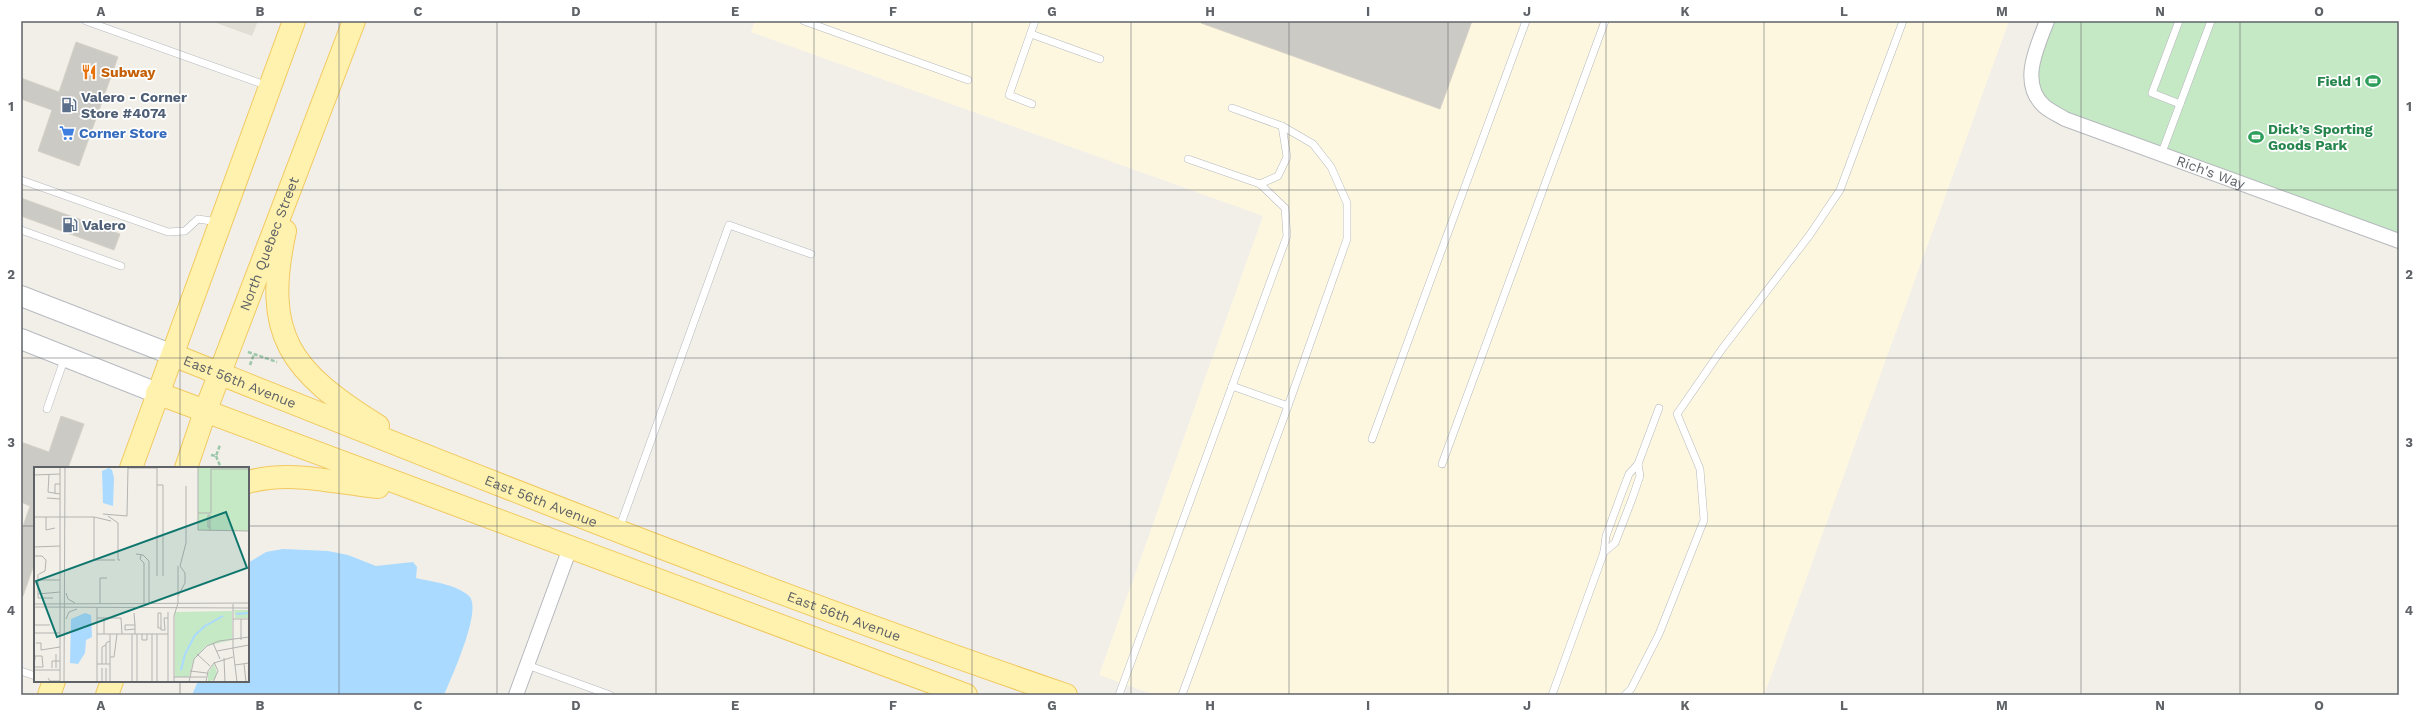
<svg xmlns="http://www.w3.org/2000/svg" width="2420" height="716" font-family="'Work Sans',sans-serif">
<rect width="100%" height="100%" fill="#f1efe8"/>
<path fill="#fef7e0" d="M755,21H2009L1764,695H1155L1099,675L1263,216L751,32Z"/>
<path fill="#e1ded6" d="M211,21H258L252,36Z"/>
<path fill="#c5e8c5" d="M2047,21H2399V241L2065,119L2033,89Z"/>
<path fill="#aadaff" d="M283,549L328,551L348,555L376,566L413,562L417,567L416,578C432,582 456,584 469,596C483,609 451,678 444,695H192L198,681H248V563L266,552Z"/>
<g fill="#cccac5" stroke="#d6d1c6">
<path d="M1201,21H1472L1440,109L1201,23Z"/>
<path d="M76,42L118,57L79,166L38,151L52,110L21,99V78L59,92Z"/>
<path d="M21,198L120,234L114,250L21,216Z"/>
<path d="M61,416L84,424L68,468H35V562L23,596H21V532L30,506L21,502V442L49,452Z"/>
</g>
<g fill="none" stroke-linecap="round" stroke-linejoin="round">
<defs>
<g id="service">
<path d="M86,21L268,86"/>
<path d="M804,21L968,80"/>
<path d="M2179,21L2152,93L2180,104"/>
<path d="M1031,34L1100,59"/>
<path d="M1032,104L1009,95L1035,21"/>
<path d="M2161,155L2211,21"/>
<path d="M21,180L168,232L185,231L198,219L218,222"/>
<path d="M1260,184L1278,176L1287,157L1282,126"/>
<path d="M21,230L121,266"/>
<path d="M1232,386L1288,406"/>
<path d="M47,409L65,357"/>
<path d="M1372,439L1526,21"/>
<path d="M1442,464L1605,21"/>
<path d="M619,529L729,225L811,254"/>
<path d="M1604,552L1615,543L1632,499L1640,476L1638,464"/>
<path d="M527,665L610,695"/>
<path d="M21,671L35,676"/>
<path d="M1119,695L1287,236L1285,208L1260,184L1188,159"/>
<path d="M1182,695L1288,406L1347,239V203L1331,167L1313,144L1282,126L1232,108"/>
<path d="M1552,695L1604,552L1606,536L1621,495L1629,474L1638,464L1659,408"/>
<path d="M1625,695L1631,689L1659,634L1704,520L1700,469L1677,414L1722,349L1809,236L1840,190L1903,21"/>
</g>
<g id="minor">
<path id="s1" d="M2047,21C2037,47 2019,83 2044,106C2050,111 2058,115 2065,119L2399,241"/>
<path d="M516,695L570,548"/>
</g>
<g id="secondary">
<path d="M21,296L173,355"/>
<path d="M21,339L157,393"/>
</g>
<g id="primary">
<path d="M285,231C262,336 290,371 378,426"/>
<path id="s2" d="M173,355C469,473 764,592 1066,695"/>
<path d="M157,393L966,695"/>
<path d="M131,468L294,21"/>
<path id="s3" d="M186,468L205,412L354,21"/>
<path d="M248,482C292,470 334,483 378,487"/>
<path d="M49,695L54,681"/>
<path d="M107,695L112,681"/>
</g>
</defs>
<use href="#service" stroke="#b5b8bc" stroke-width="8"/>
<use href="#minor" stroke="#b5b8bc" stroke-width="16"/>
<use href="#secondary" stroke="#b6babf" stroke-width="22"/>
<use href="#primary" stroke="#f2c960" stroke-width="24"/>
<g stroke="#9cc7a9" stroke-width="2.5" stroke-dasharray="4 2" stroke-linecap="butt">
<path d="M248,352L277,362"/>
<path d="M250,365L254,354"/>
<path d="M211,455L216,456L220,445"/>
<path d="M216,456L221,468"/>
</g>
<use href="#service" stroke="#fff" stroke-width="7"/>
<use href="#minor" stroke="#fff" stroke-width="14"/>
<use href="#secondary" stroke="#fff" stroke-width="20"/>
<use href="#primary" stroke="#fff2af" stroke-width="22"/>
</g>
<path fill="none" stroke="#5f6368" stroke-width="1" stroke-opacity="0.55" d="M180,21V468M339,21V695M497,21V695M656,21V695M814,21V695M972,21V695M1131,21V695M1289,21V695M1448,21V695M1606,21V695M1764,21V695M1923,21V695M2081,21V695M2240,21V695M21,190H2399M21,358H2399M21,526H35M248,526H2399M180,681V695"/>
<defs>
<symbol id="restaurant-bare" viewBox="-9 -9 18 18"><path d="M-5-6h1v4h1v-4h1v4h1v-4h1v5L-1.5 .5V6h-2V.5L-5-1ZM5-6V6H3V1.5H1.5Q1.5-4 5-6Z" fill="#e8710a" stroke="#fff" stroke-width="2.5" paint-order="stroke"/></symbol>
<symbol id="stadium-bare" viewBox="-9 -9 18 18"><path d="M0-5a6.5 5 0 1 0 0 10a6.5 5 0 1 0 0-10ZM-3.5-1.8h7v3.6h-7Z" fill="#2e9e5b" stroke="#fff" stroke-width="2.5" paint-order="stroke"/></symbol>
<symbol id="fuel-bare" viewBox="-9 -9 18 18"><path d="M-5.5-6h7V0h2V4h1.3V-2.5L3-4.5l.8-.8L6-3V5H2.5V1h-1V6h-7ZM-4.2-4.7v3.2H.2V-4.7Z" fill="#5c6f8a" stroke="#fff" stroke-width="2.5" paint-order="stroke"/></symbol>
<symbol id="supermarket-bare" viewBox="-9 -9 18 18"><path d="M-6-5.5h2.5l.6 2H6L4.5 2H-2.5L-4.4-4H-6ZM-1.5 3.2a1.3 1.3 0 1 0 .1 0ZM3 3.2a1.3 1.3 0 1 0 .1 0Z" fill="#3f7fe0" stroke="#fff" stroke-width="2.5" paint-order="stroke"/></symbol>
</defs>
<g fill-rule="evenodd">
<use href="#restaurant-bare" x="78" y="61" width="22" height="22"/>
<use href="#stadium-bare" x="2362" y="70" width="22" height="22"/>
<use href="#fuel-bare" x="58" y="94" width="22" height="22"/>
<use href="#supermarket-bare" x="56" y="122" width="22" height="22"/>
<use href="#stadium-bare" x="2245" y="126" width="22" height="22"/>
<use href="#fuel-bare" x="59" y="214" width="22" height="22"/>
</g>
<g text-anchor="middle" stroke-width="3.5" stroke-linejoin="round" paint-order="stroke">
<g font-size="14" font-weight="bold" fill="#c56008" stroke="#fff" text-anchor="start">
<text x="101" y="77">Subway</text>
</g>
<g font-size="14" font-weight="bold" fill="#27864d" stroke="#fff" text-anchor="end">
<text x="2361" y="86">Field 1</text>
<text x="2268" y="134" text-anchor="start">Dick’s Sporting<tspan x="2268" dy="16">Goods Park</tspan></text>
</g>
<g font-size="14" font-weight="bold" fill="#4e5e75" stroke="#fff" text-anchor="start">
<text x="81" y="102">Valero - Corner<tspan x="81" dy="16">Store #4074</tspan></text>
<text x="82" y="230">Valero</text>
</g>
<g font-size="14" font-weight="bold" fill="#366cbe" stroke="#fff" text-anchor="start">
<text x="79" y="138">Corner Store</text>
</g>
<g font-size="14" fill="#5f6368" stroke="#fff">
<text dy="5" stroke="none"><textPath href="#s1" startOffset="271">Rich's Way</textPath></text>
<text dy="5" stroke="none"><textPath href="#s3" startOffset="239">North Quebec Street</textPath></text>
<text dy="5" stroke="none"><textPath href="#s2" startOffset="72">East 56th Avenue</textPath></text>
<text dy="5" stroke="none"><textPath href="#s2" startOffset="396">East 56th Avenue</textPath></text>
<text dy="5" stroke="none"><textPath href="#s2" startOffset="720">East 56th Avenue</textPath></text>
</g>
</g>
<g transform="translate(34 467)">
<rect width="215" height="215" fill="#f1efe8"/>
<path d="M164,0H215V64L164,63ZM200,143H215V151H201ZM198,144V173L172,179L160,192L155,210H141V145ZM180,197L183,206L181,212L174,215V206Z" fill="#c5e8c5"/>
<path d="M75,1L78,3L80,11L79,39L69,36L68,4ZM51,146L57,148L58,170L52,173L51,186L44,197L36,196L37,152Z" fill="#aadaff"/>
<path fill="none" stroke="#aadaff" stroke-width="2" d="M202,147L215,146M147,203L151,187L161,168L171,159L189,149"/>
<path fill="none" stroke="#b3b3b1" stroke-width="1" d="M26,0V215M164,0V63L215,64M15,7L14,25L26,27M0,8L26,7M123,18H129V109M21,27V17H26M13,31L26,32M164,46H177V2H215M69,47L93,49L94,1H123V109M74,49L84,56V93H86M0,50H60V93H81M12,50V63L21,61M60,50L77,54M176,64V48H174V60H176M0,80L26,79M102,87L109,88L115,94V137M107,88L106,92L110,96V137M0,89H8L12,93L11,104L5,107M4,107V131H19M4,113H26M32,126L34,132L41,136M4,127L26,125M144,129L151,116V106L146,99L152,76V19M0,137L215,136M66,137V111H73M199,137V182L203,215M0,140L215,141M100,146L101,158M63,151H87L88,167H101V158H91V163L101,162M32,152L35,145L43,142M199,152H215M207,152V173M0,158H16M127,161H124V146H127V163H131L130,151H134M0,166H26M63,167H88M70,167V151M76,167V190H80L83,167M98,167V215M101,167H134V145M108,167V173H113V167M123,167V215M2,176H7V183L26,180M179,176L186,192M183,184L215,178M22,187V201M163,187L176,199M76,190V215M190,191L191,215M215,196V175M63,197H76M68,197V180L72,178M72,197V176L76,174M210,197L212,215M201,198L215,196M0,200H9L8,189H1V193M18,201V194H26M72,201V215M0,203H26M156,204L173,206M140,210H172M14,211L16,214H26M30,215L31,0M63,215V141M68,215V201M103,215V167M118,215V167M134,215V167M140,215V149L144,136V99M155,215L160,192L173,179L185,174L215,170M172,215L174,204L180,196L199,190M179,215L184,204L180,195"/>
<path fill="#0f766e" fill-opacity="0.15" stroke="#0f766e" stroke-width="2" d="M192,45L213,101L23,170L2,114Z"/>
<rect width="215" height="215" fill="none" stroke="#5f6368" stroke-width="2"/>
</g>
<rect width="2420" height="716" fill="none" stroke="#ffffff" stroke-width="44"/>
<rect x="22" y="22" width="2376" height="672" fill="none" stroke="#5f6368" stroke-width="1.5"/>
<g font-size="13" text-anchor="middle" font-weight="bold" fill="#5f6368">
<text x="101" y="16">A</text>
<text x="260" y="16">B</text>
<text x="418" y="16">C</text>
<text x="576" y="16">D</text>
<text x="735" y="16">E</text>
<text x="893" y="16">F</text>
<text x="1052" y="16">G</text>
<text x="1210" y="16">H</text>
<text x="1368" y="16">I</text>
<text x="1527" y="16">J</text>
<text x="1685" y="16">K</text>
<text x="1844" y="16">L</text>
<text x="2002" y="16">M</text>
<text x="2160" y="16">N</text>
<text x="2319" y="16">O</text>
<text x="11" y="111">1</text>
<text x="2409" y="111">1</text>
<text x="11" y="279">2</text>
<text x="2409" y="279">2</text>
<text x="11" y="447">3</text>
<text x="2409" y="447">3</text>
<text x="11" y="615">4</text>
<text x="2409" y="615">4</text>
<text x="101" y="710">A</text>
<text x="260" y="710">B</text>
<text x="418" y="710">C</text>
<text x="576" y="710">D</text>
<text x="735" y="710">E</text>
<text x="893" y="710">F</text>
<text x="1052" y="710">G</text>
<text x="1210" y="710">H</text>
<text x="1368" y="710">I</text>
<text x="1527" y="710">J</text>
<text x="1685" y="710">K</text>
<text x="1844" y="710">L</text>
<text x="2002" y="710">M</text>
<text x="2160" y="710">N</text>
<text x="2319" y="710">O</text>
</g>
</svg>
